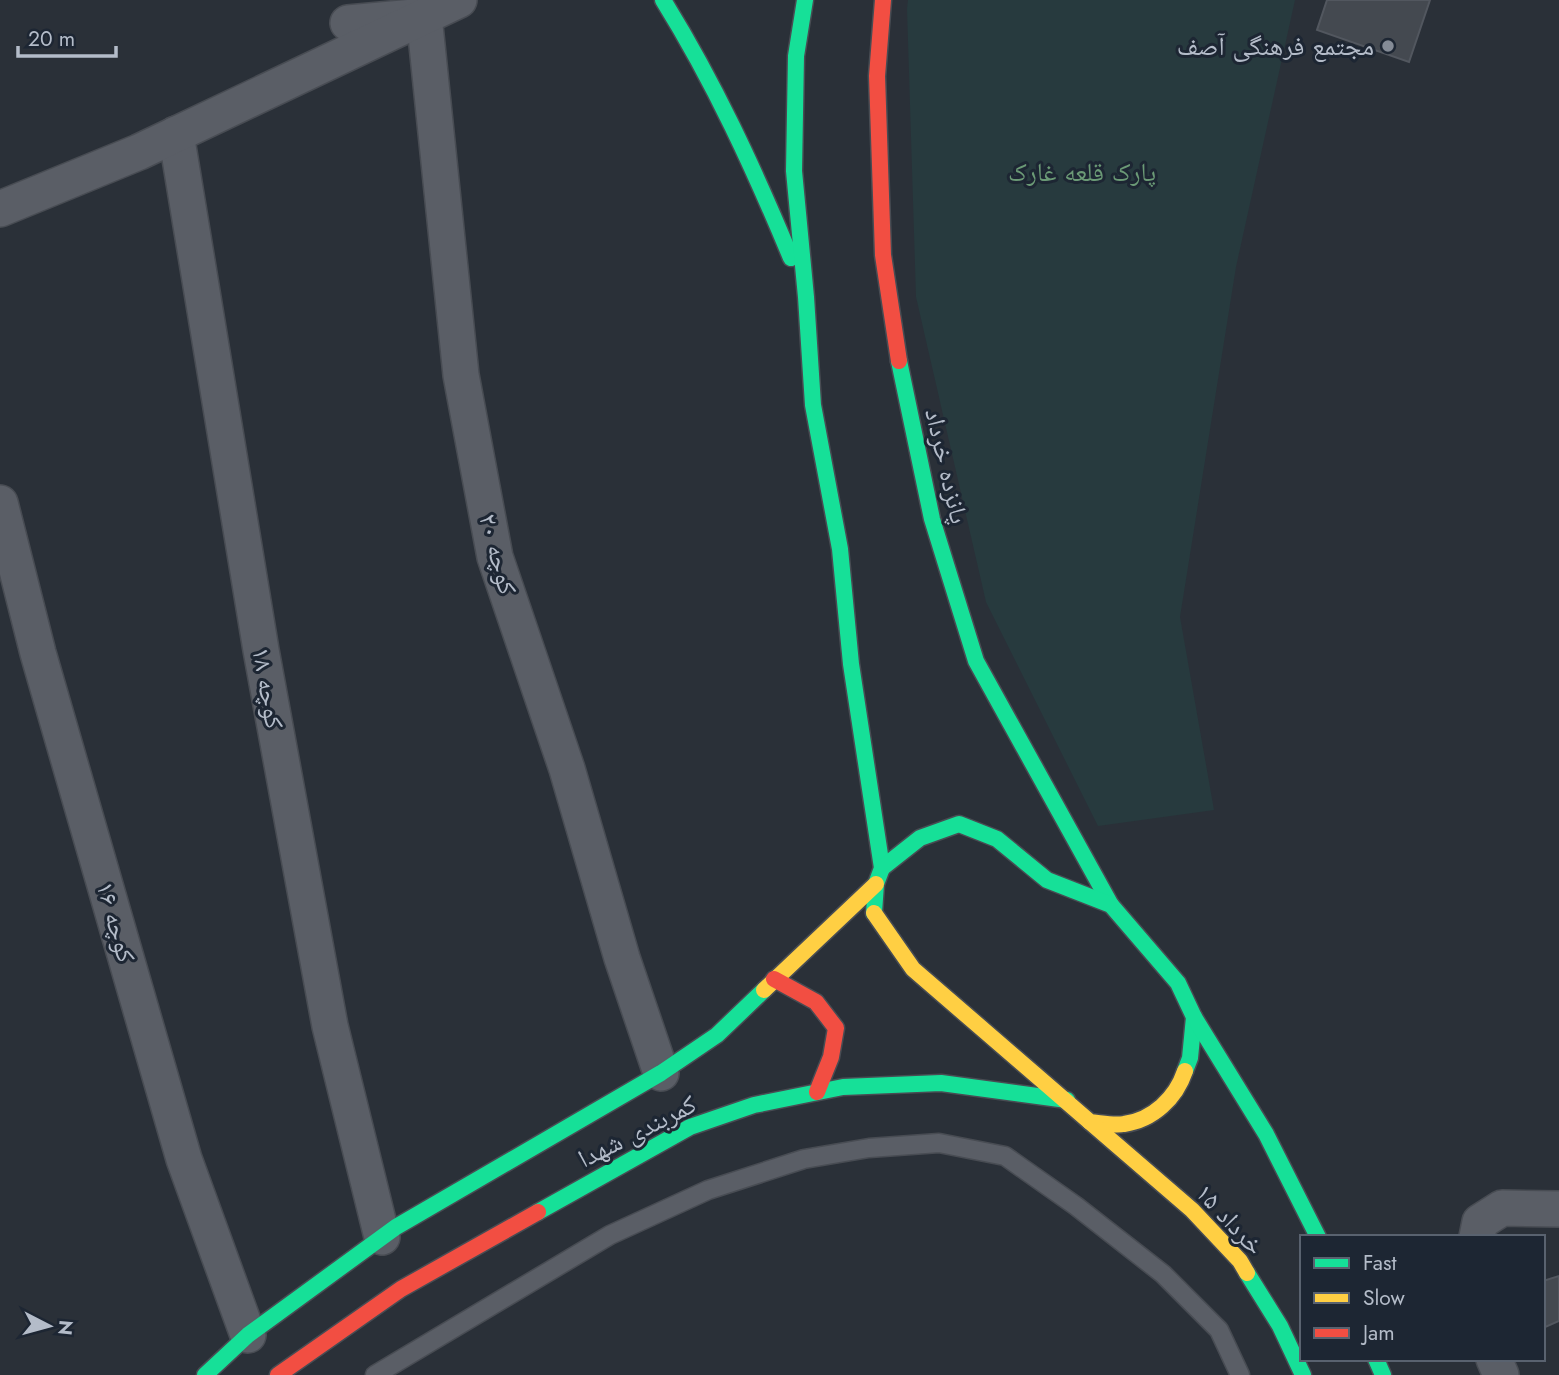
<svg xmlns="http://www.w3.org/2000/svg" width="1559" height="1375" font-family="Jost,'Noto Naskh Arabic',sans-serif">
<rect width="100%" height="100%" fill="#2a3038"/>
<path fill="#273a3e" d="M908,0H1295L1236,267L1180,617L1214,810L1098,826L986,602L916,297L907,9Z"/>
<g fill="#444950" stroke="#52575f" stroke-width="2">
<path d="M1327,0H1430L1409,62L1317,30Z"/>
<path d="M1559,1276V1321L1543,1328V1281Z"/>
</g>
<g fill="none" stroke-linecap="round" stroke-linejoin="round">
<defs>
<path id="lane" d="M375,1375L610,1235L708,1190L804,1159L869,1148L939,1143L1005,1156L1076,1206L1163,1274L1219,1330L1240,1375"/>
<g id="street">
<path d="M348,23L424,16L461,375L495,557L567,769L622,958L661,1073"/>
<path d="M176,134L261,650L330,1026L382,1237"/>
<path d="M0,209L139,152L459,0"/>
<path d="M0,503L38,653L184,1159L248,1335"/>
<path d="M1477,1237L1480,1222L1502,1208L1559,1209"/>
<path d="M1494,1359L1501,1375"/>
</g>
<g id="fast">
<path d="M663,0C714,82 754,169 791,258"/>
<path d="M805,0L796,56L794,171L806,297L813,405L840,549L851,664L882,868L876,884L874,913"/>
<path d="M899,361L932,519L976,661L1111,905"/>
<path d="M882,868L920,838L959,824L997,839L1047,880L1111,905L1178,983L1194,1017L1190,1058L1185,1071"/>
<path d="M1194,1017L1266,1134L1318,1237"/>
<path d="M538,1212L690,1127L754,1105L843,1087L941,1083L1067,1100"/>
<path d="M1247,1273L1280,1326L1303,1375"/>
<path d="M1376,1359L1383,1375"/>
<path d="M205,1375L248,1335L396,1227L661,1073L717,1035L764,990"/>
</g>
<g id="slow">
<path d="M874,913L913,969L1090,1122C1101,1123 1114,1126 1124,1124C1153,1120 1176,1098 1185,1071"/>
<path d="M764,990L876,884"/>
<path d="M1090,1122L1192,1210L1240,1261L1247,1273"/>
</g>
<g id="jam">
<path d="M883,0L877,76L883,255L899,361"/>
<path d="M774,979L816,1002L836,1028L831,1057L817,1092"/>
<path d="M278,1375L401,1289L538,1212"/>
</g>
</defs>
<use href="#lane" stroke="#484c53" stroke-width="21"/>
<use href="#street" stroke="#484c53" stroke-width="38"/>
<use href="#fast" stroke="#484c53" stroke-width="19"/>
<use href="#slow" stroke="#484c53" stroke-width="19"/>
<use href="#jam" stroke="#484c53" stroke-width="19"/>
<use href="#lane" stroke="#5a5e66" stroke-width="18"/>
<use href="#street" stroke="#5a5e66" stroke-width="35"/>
<use href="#fast" stroke="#16e098" stroke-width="16"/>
<use href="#slow" stroke="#ffcf43" stroke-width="16"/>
<use href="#jam" stroke="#f24e42" stroke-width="16"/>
</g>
<circle fill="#848b96" stroke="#1d2633" stroke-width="2.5" cx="1388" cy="46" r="7"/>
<g text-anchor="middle" stroke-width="6" stroke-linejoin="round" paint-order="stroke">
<g font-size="26" fill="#b4bcc9" stroke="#1d2633" text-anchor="end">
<text x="1374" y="55">مجتمع فرهنگی آصف</text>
</g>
<g font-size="26" fill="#6b9a76" stroke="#1d2633">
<text x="1082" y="181">پارک قلعه غارک</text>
</g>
<g font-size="26" fill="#b4bcc9" stroke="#1d2633">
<text transform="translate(947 466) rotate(77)" y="9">پانزده خرداد</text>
<text transform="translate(498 554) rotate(75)" y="9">کوچه ۲۰</text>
<text transform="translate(268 688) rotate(80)" y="9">کوچه ۱۸</text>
<text transform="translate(116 922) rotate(74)" y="9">کوچه ۱۶</text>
<text transform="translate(637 1131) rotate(-27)" y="9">کمربندی شهدا</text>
<text transform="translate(1230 1219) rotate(47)" y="9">۱۵ خرداد</text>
</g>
</g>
<rect x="1300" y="1235" width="245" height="126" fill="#1d2633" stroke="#59626f" stroke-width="2"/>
<rect x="1314" y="1258" width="35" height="10" fill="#16e098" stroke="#59626f" stroke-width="2"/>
<text x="1363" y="1270" font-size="21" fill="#b4bcc9">Fast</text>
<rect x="1314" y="1293" width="35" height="10" fill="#ffcf43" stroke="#59626f" stroke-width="2"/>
<text x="1363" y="1305" font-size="21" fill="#b4bcc9">Slow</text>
<rect x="1314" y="1328" width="35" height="10" fill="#f24e42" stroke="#59626f" stroke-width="2"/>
<text x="1363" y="1340" font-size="21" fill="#b4bcc9">Jam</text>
<g transform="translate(49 1326) rotate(96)" stroke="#1d2633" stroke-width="5" paint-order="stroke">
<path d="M0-5L12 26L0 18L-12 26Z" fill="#b4bcc9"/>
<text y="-10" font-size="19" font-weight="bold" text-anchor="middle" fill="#b4bcc9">N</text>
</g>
<path d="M18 46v10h98v-10" fill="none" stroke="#b4bcc9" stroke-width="3.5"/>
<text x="28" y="46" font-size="21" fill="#b4bcc9" stroke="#1d2633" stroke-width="5" paint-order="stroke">20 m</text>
</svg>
